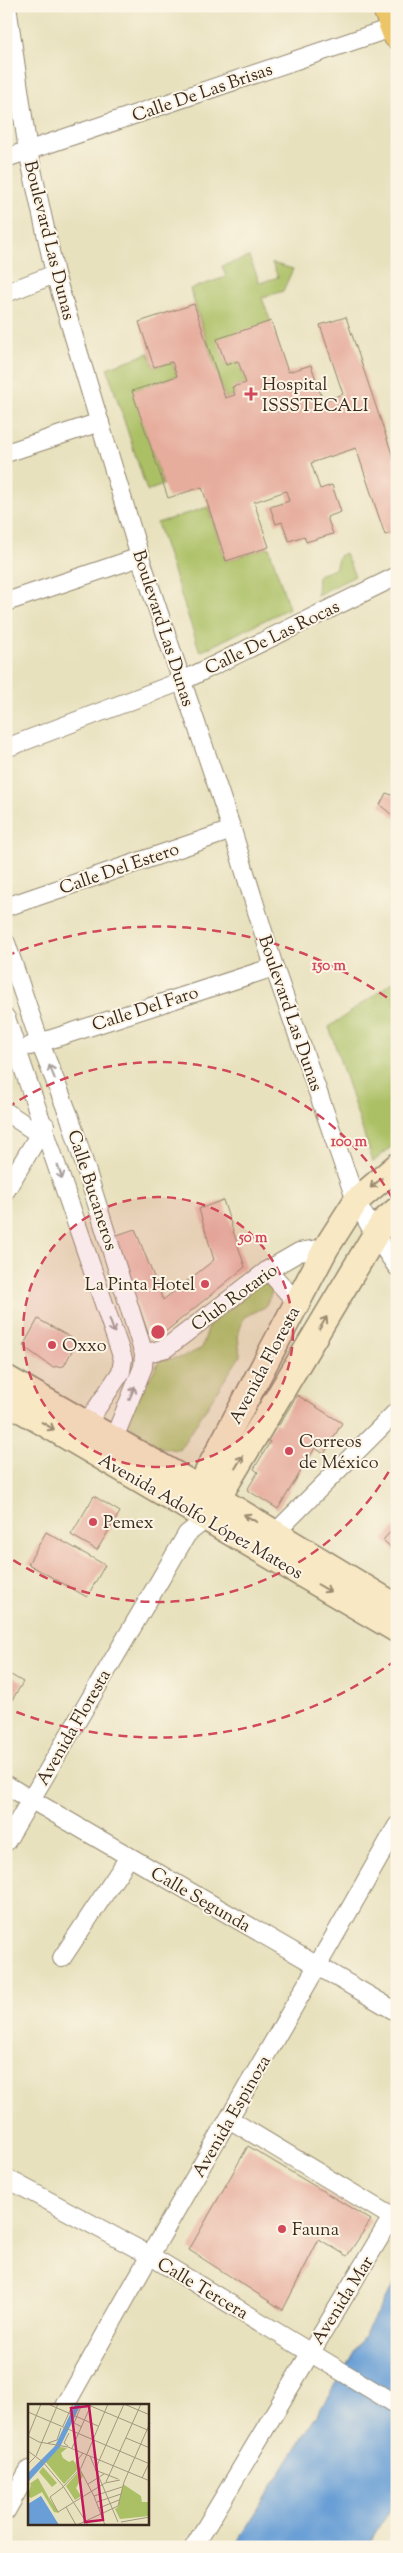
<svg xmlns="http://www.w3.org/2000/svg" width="403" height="2553" font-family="'Sorts Mill Goudy',serif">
<rect width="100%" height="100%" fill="#fcf5e5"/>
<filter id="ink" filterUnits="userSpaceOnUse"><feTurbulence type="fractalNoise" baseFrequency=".02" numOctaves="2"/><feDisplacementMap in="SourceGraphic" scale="10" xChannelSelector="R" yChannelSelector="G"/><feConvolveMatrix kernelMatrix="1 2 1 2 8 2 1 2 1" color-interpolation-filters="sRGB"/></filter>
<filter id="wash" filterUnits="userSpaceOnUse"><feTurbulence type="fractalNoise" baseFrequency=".0096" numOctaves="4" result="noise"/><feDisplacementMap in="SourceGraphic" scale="20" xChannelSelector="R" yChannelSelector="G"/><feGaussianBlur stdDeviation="1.12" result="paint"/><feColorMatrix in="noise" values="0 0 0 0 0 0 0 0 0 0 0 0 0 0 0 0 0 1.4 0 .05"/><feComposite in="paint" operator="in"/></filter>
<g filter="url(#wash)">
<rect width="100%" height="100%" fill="#e8e1be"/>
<g fill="#abc065" stroke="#737542">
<path d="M249,257L260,283L278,277L272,263L293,269L283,291L262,298L272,325L218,339L226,365L238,361L246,383L233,387L235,395L225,398L190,289L226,277L222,266Z"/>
<path d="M149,353L154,367L172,362L177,376L133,391L163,485L147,491L107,368Z"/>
<path d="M208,507L226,561L269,547L289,608L200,652L157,523Z"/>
<path d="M345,553L355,576L317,595L318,575L335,569L339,556Z"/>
<path d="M397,979V1142L373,1162L329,1027Z"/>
<path d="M264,1281L273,1290L265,1307L244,1317L238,1335L240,1356L179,1450C148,1447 145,1443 126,1419L160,1360L183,1357L202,1348L209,1325Z"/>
</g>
<path fill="#699fd6" stroke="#52647a" d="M397,2279V2498L368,2547H234L328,2397Z"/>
<g id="blocks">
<g fill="#e6ac9c">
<path d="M194,304L225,398L235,395L232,387L246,383L238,361L226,365L217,339L271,321L288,372L311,365L323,401L343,394L320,325L346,317L397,469V531L385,535L356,448L311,463L320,489L332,485L341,512L327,517L333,534L306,542L304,536L289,541L282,522L276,524L270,507L289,501L286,491L254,502L269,547L226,561L202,487L168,498L132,391L177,376L172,362L154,367L139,322Z"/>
<path d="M386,793L397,797V819L380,805Z"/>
<path d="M223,1200L245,1267L160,1336L154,1332L148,1333L114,1236L135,1229L163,1300L214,1260L199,1209Z"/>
<path d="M38,1319L77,1341L64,1366L52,1367L23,1346Z"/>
<path d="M297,1395L342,1423L324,1454L315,1448L278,1509L247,1490L258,1472L254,1469L270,1442L265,1439L275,1422L279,1425Z"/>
<path d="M94,1496L120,1512L97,1550L71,1535Z"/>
<path d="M397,1525V1553L383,1540Z"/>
<path d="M46,1532L105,1565L87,1597L28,1564Z"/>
<path d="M6,1672L23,1682L6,1710Z"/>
<path d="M248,2146L371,2220L347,2256L319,2239L283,2310L189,2250Z"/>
</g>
</g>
</g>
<g filter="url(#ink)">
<use href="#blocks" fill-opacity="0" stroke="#92866e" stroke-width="1"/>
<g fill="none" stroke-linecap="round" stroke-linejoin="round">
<defs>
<g id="minor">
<path d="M7,6L28,151L55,274L140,557L232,830L274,967L356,1201L375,1235L397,1267"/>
<path d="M6,158L397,26"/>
<path d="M6,293L55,274"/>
<path d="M6,453L100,422"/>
<path d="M6,602L140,557"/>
<path d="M6,748L182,681L397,576"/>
<path d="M6,907L232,830"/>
<path d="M6,943L40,1043L70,1118L144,1354L143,1367L114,1438"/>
<path d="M6,1018L123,1359L121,1372L87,1423"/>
<path d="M30,1046L274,967"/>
<path d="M6,1112L39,1134"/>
<path d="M6,1190L45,1125"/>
<path d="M268,1270L297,1303"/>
<path d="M144,1354L166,1348L268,1270L299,1252L326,1248"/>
<path d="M275,1533L397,1411"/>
<path d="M6,1785L397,2012"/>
<path d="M6,1842L187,1534L206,1519"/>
<path d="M62,1958L129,1857"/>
<path d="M6,2178L149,2255L397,2405"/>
<path d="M65,2406C173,2211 288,2020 397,1826"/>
<path d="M6,2511L29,2470"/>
<path d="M194,2547L392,2217L229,2119"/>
</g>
<g id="secondary">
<path d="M6,1378L217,1498L397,1607"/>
<path d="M6,1401L397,1630"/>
<path d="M193,1503L209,1469L326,1248L356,1201L397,1166"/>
<path d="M209,1513L375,1235L384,1221L397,1210"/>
</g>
<path id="trunk" d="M386,6L397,35"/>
</defs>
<use href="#minor" stroke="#92866e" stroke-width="20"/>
<use href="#secondary" stroke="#92866e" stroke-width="28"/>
<use href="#trunk" stroke="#92866e" stroke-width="30"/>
<use href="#minor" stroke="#fff" stroke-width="18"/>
<use href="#secondary" stroke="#f8e8c3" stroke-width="25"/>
<use href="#trunk" stroke="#edc569" stroke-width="28"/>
</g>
<defs><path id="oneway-shaft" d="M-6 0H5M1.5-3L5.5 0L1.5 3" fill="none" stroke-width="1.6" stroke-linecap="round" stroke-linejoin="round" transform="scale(1.25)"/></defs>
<g stroke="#a79f9a">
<use href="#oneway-shaft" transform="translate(52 1072) rotate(-112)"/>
<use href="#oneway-shaft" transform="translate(60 1172) rotate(71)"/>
<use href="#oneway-shaft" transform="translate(112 1326) rotate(71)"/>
<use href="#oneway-shaft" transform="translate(132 1393) rotate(-67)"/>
</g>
<g stroke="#9a8970">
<use href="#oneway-shaft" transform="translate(376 1183) rotate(140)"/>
<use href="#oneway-shaft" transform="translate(323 1323) rotate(-59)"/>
<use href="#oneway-shaft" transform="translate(48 1426) rotate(31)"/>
<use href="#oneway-shaft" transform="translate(239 1462) rotate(-59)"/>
<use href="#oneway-shaft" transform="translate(250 1518) rotate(-149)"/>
<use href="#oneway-shaft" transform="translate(324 1588) rotate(30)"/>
</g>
</g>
<circle cx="158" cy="1332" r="135" fill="#d1495b" fill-opacity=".12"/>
<g fill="none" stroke="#d1495b" stroke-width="2.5" stroke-dasharray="9 6">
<circle cx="158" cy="1332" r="135"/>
<path d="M396 1459A270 270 0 0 1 7 1556M7 1108A270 270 0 0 1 396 1205"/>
<path d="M396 1660A405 405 0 0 1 6 1708M6 956A405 405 0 0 1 396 1004"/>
</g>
<g fill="#d1495b" stroke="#fcf5e5" stroke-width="2">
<path d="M248.5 386.5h5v5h5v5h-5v5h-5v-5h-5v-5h5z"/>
<circle cx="205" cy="1284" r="5"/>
<circle cx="52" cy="1345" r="5"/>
<circle cx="289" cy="1451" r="5"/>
<circle cx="93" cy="1522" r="5"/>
<circle cx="282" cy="2229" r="5"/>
</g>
<g text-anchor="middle" stroke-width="4" stroke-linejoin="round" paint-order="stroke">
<g font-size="18" fill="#3b2a1e" stroke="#fcf5e5">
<text transform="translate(202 92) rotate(-19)" y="6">Calle De Las Brisas</text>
<text transform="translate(50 240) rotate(76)" y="6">Boulevard Las Dunas</text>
<text transform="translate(164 628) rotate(72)" y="6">Boulevard Las Dunas</text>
<text transform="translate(272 637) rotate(-26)" y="6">Calle De Las Rocas</text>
<text transform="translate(119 868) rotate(-19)" y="6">Calle Del Estero</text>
<text transform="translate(145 1008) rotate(-18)" y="6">Calle Del Faro</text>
<text transform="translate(291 1013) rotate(71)" y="6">Boulevard Las Dunas</text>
<text transform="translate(93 1190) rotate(72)" y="6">Calle Bucaneros</text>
<text transform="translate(234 1297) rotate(-36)" y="6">Club Rotario</text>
<text transform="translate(264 1365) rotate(-62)" y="6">Avenida Floresta</text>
<text transform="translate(201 1516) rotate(30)" y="6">Avenida Adolfo López Mateos</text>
<text transform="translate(73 1727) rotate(-60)" y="6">Avenida Floresta</text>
<text transform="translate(201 1899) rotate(30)" y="6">Calle Segunda</text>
<text transform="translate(231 2116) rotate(-60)" y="6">Avenida Espinoza</text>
<text transform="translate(203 2288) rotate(31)" y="6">Calle Tercera</text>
<text transform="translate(342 2300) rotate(-58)" y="6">Avenida Mar</text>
</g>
<g font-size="18" fill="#3b2a1e" stroke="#fcf5e5" text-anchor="start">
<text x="262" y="390">Hospital<tspan x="262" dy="21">ISSSTECALI</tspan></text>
<text x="195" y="1290" text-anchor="end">La Pinta Hotel</text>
<text x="62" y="1351">Oxxo</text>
<text x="299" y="1447">Correos<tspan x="299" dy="21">de México</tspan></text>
<text x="103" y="1528">Pemex</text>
<text x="292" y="2235">Fauna</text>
</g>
</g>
<g transform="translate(28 2404)">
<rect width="121" height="121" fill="#e8e1be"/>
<path d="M32,43L39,44L33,49L35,54L41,58L45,56L51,64L36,80L17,57ZM15,63L29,79L24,83L11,68ZM52,66L55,72L48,84L53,92L47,96L38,82ZM10,74L21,94L31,109L26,108L14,88L3,94L0,92L3,80L0,81ZM95,80L113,92L114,98H121V112L92,115L87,105L90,103Z" fill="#abc065"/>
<path d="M47,0H53L32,43L0,78V69L27,42ZM13,92L31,121H0V100Z" fill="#699fd6"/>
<path fill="none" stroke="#a3987e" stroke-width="1" d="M20,0L70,22M58,0L122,27M96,0L122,11M0,8L122,60M35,22L45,0M54,23L46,19L54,0M0,32L13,0M0,32L11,38L40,43L122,77M98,34L122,44M20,39L29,36L33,24M40,42L36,39L41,29M44,44L63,1M0,47L15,58L35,82L60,121M55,49L48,58L66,92L77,121M59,50L80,0M62,52L90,118M0,60L8,52L30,0M67,66L96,0M67,66L90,75M114,74L122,57M78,78L113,0M60,80L76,70M34,84L22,93L30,108L77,79L92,76M34,84L53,64L59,50M66,92L94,83M69,98L93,90M38,103L48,121M71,104L91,96M93,118L122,113M49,121L90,102L96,78L122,19"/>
<path fill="#c2185b" fill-opacity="0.15" stroke="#c2185b" stroke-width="2.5" d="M61,2L75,116L57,118L43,4Z"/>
<rect width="121" height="121" fill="none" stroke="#3b2a1e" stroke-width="2.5"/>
</g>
<circle cx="158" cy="1332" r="8" fill="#d1495b" stroke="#fcf5e5" stroke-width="2.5"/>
<g font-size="15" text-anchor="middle" font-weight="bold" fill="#d1495b" stroke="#fcf5e5" stroke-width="4" stroke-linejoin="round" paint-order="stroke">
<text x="329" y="970">150 m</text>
<text x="349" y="1146">100 m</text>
<text x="253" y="1242">50 m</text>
</g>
<rect width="403" height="2553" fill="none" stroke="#fcf5e5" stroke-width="25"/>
</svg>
